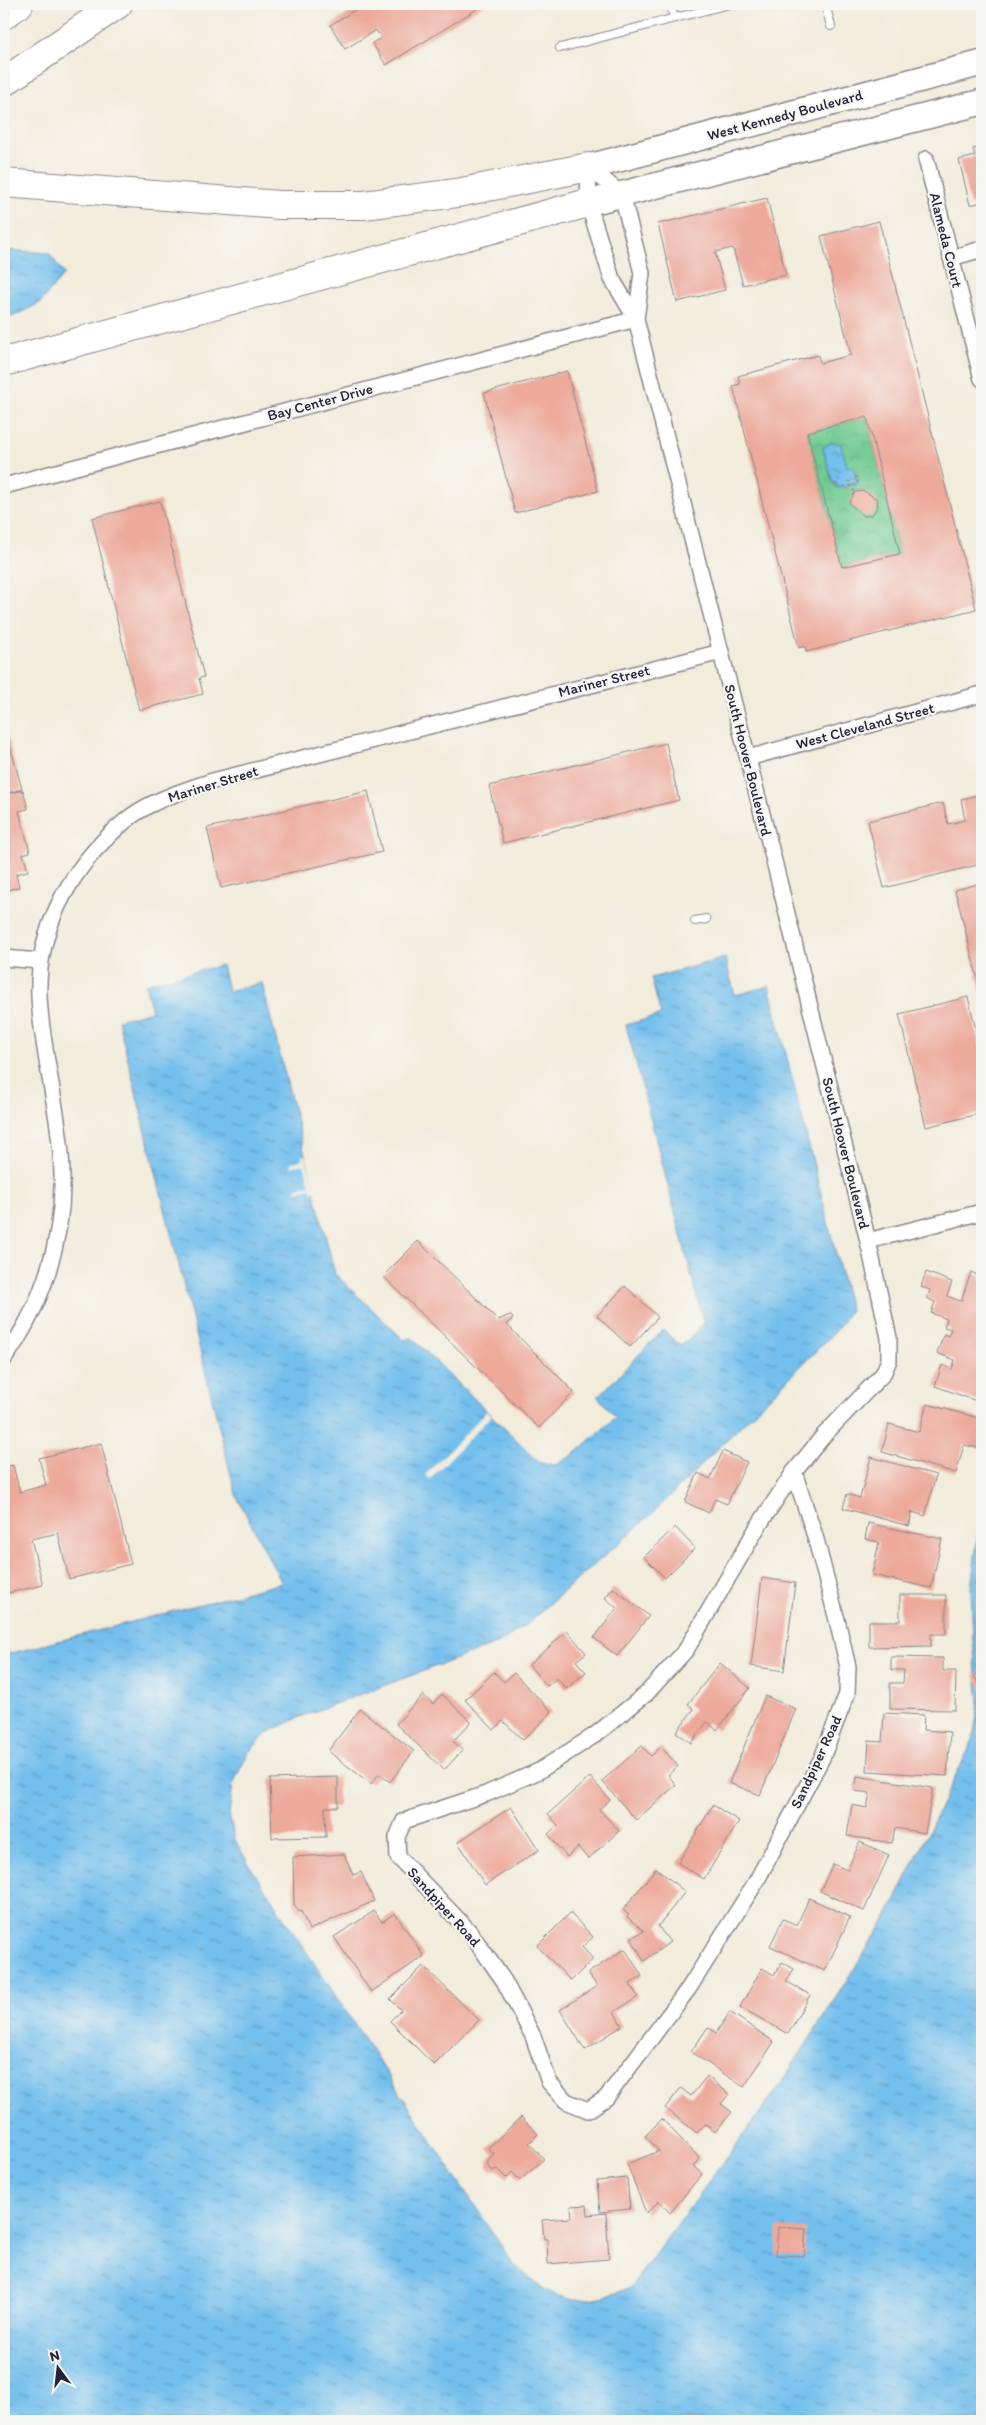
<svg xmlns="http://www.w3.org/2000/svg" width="986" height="2425" font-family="Itim,sans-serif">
<defs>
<pattern id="park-crowns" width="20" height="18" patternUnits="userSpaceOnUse" patternTransform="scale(1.25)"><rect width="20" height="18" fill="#70ca91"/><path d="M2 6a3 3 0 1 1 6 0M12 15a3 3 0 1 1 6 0" fill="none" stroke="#61ad7e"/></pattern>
<pattern id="water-ripples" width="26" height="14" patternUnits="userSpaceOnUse" patternTransform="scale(1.25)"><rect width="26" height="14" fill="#73bfed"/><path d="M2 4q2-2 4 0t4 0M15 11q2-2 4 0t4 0" fill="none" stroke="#5e9bc1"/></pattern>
</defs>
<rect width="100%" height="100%" fill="#f6f6f2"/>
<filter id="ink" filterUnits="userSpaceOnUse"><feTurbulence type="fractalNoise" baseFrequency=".02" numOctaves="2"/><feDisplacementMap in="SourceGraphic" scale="10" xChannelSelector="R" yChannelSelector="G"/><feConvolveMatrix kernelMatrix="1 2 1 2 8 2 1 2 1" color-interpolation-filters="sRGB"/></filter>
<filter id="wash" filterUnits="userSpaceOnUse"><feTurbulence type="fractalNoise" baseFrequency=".0096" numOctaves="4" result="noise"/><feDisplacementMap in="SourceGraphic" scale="20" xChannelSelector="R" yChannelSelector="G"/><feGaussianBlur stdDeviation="1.12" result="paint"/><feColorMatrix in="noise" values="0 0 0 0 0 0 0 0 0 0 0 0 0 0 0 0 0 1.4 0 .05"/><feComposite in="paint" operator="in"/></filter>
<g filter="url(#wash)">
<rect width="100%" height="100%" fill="#f2ecdb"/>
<path fill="url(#park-crowns)" stroke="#497666" d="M867,417L900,554L842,567L807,432Z"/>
<g fill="url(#water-ripples)" stroke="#4a7094">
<path d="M4,250L49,253L64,274L40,303L4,321Z"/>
<path d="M832,442L841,444L847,467L853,466L858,484L837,488L836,484H833L823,448Z"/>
<path d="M725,958L735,995L769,986L850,1310L836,1331L652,1514L529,1622L501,1642L300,1717L267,1733L248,1753L233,1784L229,1814L235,1840L251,1868L512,2262C553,2303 576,2308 630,2288L779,2087L889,1914L973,1740L979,1702L973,1640L971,1589L982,1502V2421H4V1655L282,1583L236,1495L118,1020L152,1011L145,984L222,965L228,991L262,983L335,1274L404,1340L412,1338L540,1463L556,1465L575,1454L616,1417L598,1397L663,1330L681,1346L704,1323L626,1025L661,1015L651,978Z"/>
</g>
<g fill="#f2ecdb">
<path d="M305,1155L315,1191L312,1192L311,1188L297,1191L296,1188L310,1185L304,1164L291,1167L290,1163L303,1159L302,1156Z"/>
<path d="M487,1411L491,1416L430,1479L425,1475Z"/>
</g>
<g id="blocks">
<g fill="#eda99a" fill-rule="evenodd">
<path d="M365,4H485L386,65L372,43L381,38L376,30L345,49L330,25Z"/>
<path d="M982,147V202L970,205L959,160L975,156L973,149Z"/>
<path d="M767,198L786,275L743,285L733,248L715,252L725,290L677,302L658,224Z"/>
<path d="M879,221L976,609L806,652L805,646L799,648L733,386L740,384L738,376L818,355L820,363L851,355L821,236ZM867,417L900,554L842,567L807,432Z"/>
<path d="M567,371L598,491L515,513L484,393Z"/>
<path d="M864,491L877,499L878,506L872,515L864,516L849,503L855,492Z"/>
<path d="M160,501L204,677L199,678L203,694L139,710L92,518Z"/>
<path d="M4,724L22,789L4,794Z"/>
<path d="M666,743L679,800L503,843L489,786Z"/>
<path d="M23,790L28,809L19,811L30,852L23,854L28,871L16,874L19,887L4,891V795Z"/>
<path d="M368,791L382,852L221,888L207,828Z"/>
<path d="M982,794V864L884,888L868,821L943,803L948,824L965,820L961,799Z"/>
<path d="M982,883V996L955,890Z"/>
<path d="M968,997L982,1054V1113L926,1127L899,1014Z"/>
<path d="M418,1241L498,1320L510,1315L513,1318L507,1325L574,1392L539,1428L383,1276Z"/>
<path d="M926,1272L952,1282L947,1296L961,1301L971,1272L982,1277V1403L935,1386L942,1365L952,1369L955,1360L937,1353L944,1334L948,1336L951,1329L944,1327L947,1319L931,1313L935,1302L927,1298L930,1290L921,1287Z"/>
<path d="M625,1286L658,1317L630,1347L597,1316Z"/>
<path d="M927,1404L982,1419V1449L964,1445L956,1473L882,1452L889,1424L919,1432Z"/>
<path d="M101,1443L131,1564L69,1579L58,1533L31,1539L43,1585L4,1594V1467L13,1465L20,1492L46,1485L39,1458Z"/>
<path d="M723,1451L747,1462L727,1504L715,1499L709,1513L685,1502L698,1473L710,1479Z"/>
<path d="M871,1457L936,1475L925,1516L912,1512L909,1526L843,1508L847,1494L860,1498Z"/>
<path d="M868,1523L942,1539L931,1588L872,1575L879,1542L865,1539Z"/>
<path d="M675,1527L695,1548L665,1578L644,1557Z"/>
<path d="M762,1578L795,1583L784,1671L751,1666Z"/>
<path d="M613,1588L649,1616L617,1656L594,1638L617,1608L605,1598Z"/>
<path d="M900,1595H946V1634H931V1646L869,1647V1621H900Z"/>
<path d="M567,1631L586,1653L576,1661L586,1672L566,1689L557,1678L547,1686L529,1665Z"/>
<path d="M891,1657L943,1658V1671H956L955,1710L890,1709V1683H903L904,1670H891Z"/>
<path d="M720,1663L750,1688L717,1730L707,1722L691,1743L676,1732L694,1709L688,1704Z"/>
<path d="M982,1671V1690L974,1676Z"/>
<path d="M494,1672L504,1682L514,1673L552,1712L523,1740L503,1721L494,1730L465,1700Z"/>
<path d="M442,1694L471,1722L453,1741L463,1750L444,1770L396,1724L423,1695L433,1704Z"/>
<path d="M765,1696L796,1709L760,1795L729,1783Z"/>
<path d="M360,1709L414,1751L390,1782L379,1774L371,1784L328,1751Z"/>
<path d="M884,1713L924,1715L923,1730L950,1732L947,1776L867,1771L869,1741L882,1742Z"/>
<path d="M642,1746L651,1756L661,1747L678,1766L668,1775L676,1785L636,1820L602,1781Z"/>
<path d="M857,1776L933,1788L925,1833L895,1828L892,1843L847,1836L852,1805L867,1808L870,1793L855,1791Z"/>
<path d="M338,1777V1807H325L326,1837L272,1838L270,1779Z"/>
<path d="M590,1777L610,1800L599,1809L619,1831L588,1859L578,1847L567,1857L548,1834L558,1825L548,1814Z"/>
<path d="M713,1805L739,1821L704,1879L678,1863Z"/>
<path d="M511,1807L539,1850L485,1885L458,1842Z"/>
<path d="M860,1842L889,1855L864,1911L820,1891L833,1864L847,1870Z"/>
<path d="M344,1854L353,1875L361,1872L374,1901L309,1930L301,1911L299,1912L294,1904L293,1857Z"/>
<path d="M656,1868L685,1892L658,1926L670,1942L644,1961L631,1938L644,1931L627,1917L629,1915L623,1910Z"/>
<path d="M809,1898L850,1917L825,1971L770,1946L783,1919L797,1925Z"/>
<path d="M374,1911L382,1922L395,1913L424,1956L371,1992L334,1937Z"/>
<path d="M570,1913L593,1937L582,1947L593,1959L571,1981L537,1946Z"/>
<path d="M625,1949L642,1976L630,1984L638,1997L614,2012L622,2026L585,2050L560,2010L597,1986L588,1973Z"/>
<path d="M782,1962L794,1969L786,1981L810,1995L788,2034L740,2007L762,1968L774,1975Z"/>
<path d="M423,1966L479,2020L434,2065L390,2021L401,2010L390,1999Z"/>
<path d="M730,2012L774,2042L744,2087L691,2052L708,2027L716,2033Z"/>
<path d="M707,2076L729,2094L721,2104L732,2112L715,2132L705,2124L697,2133L665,2108L681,2088L691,2096Z"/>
<path d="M521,2117L538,2134L529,2143L544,2159L520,2180L512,2172L506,2178L497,2169L492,2171L488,2167V2160L494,2154L488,2148Z"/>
<path d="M662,2119L700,2159L693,2166L702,2174L670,2213L659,2201L646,2213L627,2164L659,2151L645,2136Z"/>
<path d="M627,2178L630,2209L600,2212L597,2181Z"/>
<path d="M587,2205L588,2215L606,2213L609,2259L548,2264L547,2239H544L542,2220L572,2218L571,2206Z"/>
<path d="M778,2227L806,2229L804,2256L776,2255Z"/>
</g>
</g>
</g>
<g filter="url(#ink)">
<use href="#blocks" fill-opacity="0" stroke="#8a878b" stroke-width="1"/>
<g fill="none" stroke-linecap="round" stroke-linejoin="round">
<defs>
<g id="service">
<path d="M670,4L674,18"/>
<path d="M825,4L831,26"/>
<path d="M560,48L729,4"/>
<path d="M695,921L706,919"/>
</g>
<g id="minor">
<path d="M926,159L982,379"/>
<path d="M589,167L588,203L612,279L636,319L771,849L868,1241L889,1338V1360L883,1374L824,1435L794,1472"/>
<path d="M589,167L622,195L642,273L636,319"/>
<path d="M951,258L982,249"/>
<path d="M4,486L636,319"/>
<path d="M748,758L982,694"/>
<path d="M4,958L39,961"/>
<path d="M868,1241L982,1212"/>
<path d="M4,1359C42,1307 64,1239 62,1175C61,1119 45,1066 40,1010C32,936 68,869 124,822C147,802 180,792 209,782L721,652"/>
<path d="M794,1472L815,1536L837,1620L848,1667L847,1694L822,1758L756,1882L689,1988L606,2098L588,2110L566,2101L549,2082L533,2036L504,1981L469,1931L398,1857L397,1837L404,1821L486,1794L539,1771L595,1735L646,1694L686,1650L757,1528Z"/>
</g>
<g id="primary">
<path d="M589,167L982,63"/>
<path d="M588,203L982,102"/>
</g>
<g id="motorway">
<path d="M4,15L19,4"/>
<path d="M4,82L118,4"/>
<path d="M4,183L279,205H364L457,193L589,167"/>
<path d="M4,362L588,203"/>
</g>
</defs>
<use href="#service" stroke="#8a878b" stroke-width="10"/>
<use href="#minor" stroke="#8a878b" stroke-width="18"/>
<use href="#primary" stroke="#8a878b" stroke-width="28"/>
<use href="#motorway" stroke="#8a878b" stroke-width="30"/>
<g stroke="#8a878b" stroke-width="3" stroke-dasharray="1 4" stroke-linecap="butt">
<path d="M849,481L855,492"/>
<path d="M833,484H836L837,488L858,484L856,476H853"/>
<path d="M836,484L839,479"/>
</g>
<use href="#service" stroke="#fff" stroke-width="8"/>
<use href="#minor" stroke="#fff" stroke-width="15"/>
<use href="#primary" stroke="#fff" stroke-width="25"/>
<use href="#motorway" stroke="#fff" stroke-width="28"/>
</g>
</g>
<g text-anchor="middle" stroke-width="4.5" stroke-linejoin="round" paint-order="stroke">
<g font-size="15" fill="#22223b" stroke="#f6f6f2">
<text transform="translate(785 115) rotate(-15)" y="5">West Kennedy Boulevard</text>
<text transform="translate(946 240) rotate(76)" y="5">Alameda Court</text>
<text transform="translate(320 402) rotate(-15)" y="5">Bay Center Drive</text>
<text transform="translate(604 681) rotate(-14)" y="5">Mariner Street</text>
<text transform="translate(865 726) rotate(-15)" y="5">West Cleveland Street</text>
<text transform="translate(748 760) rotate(76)" y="5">South Hoover Boulevard</text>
<text transform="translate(213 784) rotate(-17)" y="5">Mariner Street</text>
<text transform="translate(846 1153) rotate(76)" y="5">South Hoover Boulevard</text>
<text transform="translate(816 1762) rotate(-65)" y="5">Sandpiper Road</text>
<text transform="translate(444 1907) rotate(48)" y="5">Sandpiper Road</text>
</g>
</g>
<rect width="986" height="2425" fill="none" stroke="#f6f6f2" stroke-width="20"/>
<g transform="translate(58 2368) rotate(345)" stroke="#f6f6f2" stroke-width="4" paint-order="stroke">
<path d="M0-4L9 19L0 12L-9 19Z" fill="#22223b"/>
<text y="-8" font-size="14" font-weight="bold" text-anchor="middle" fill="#22223b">N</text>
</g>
</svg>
